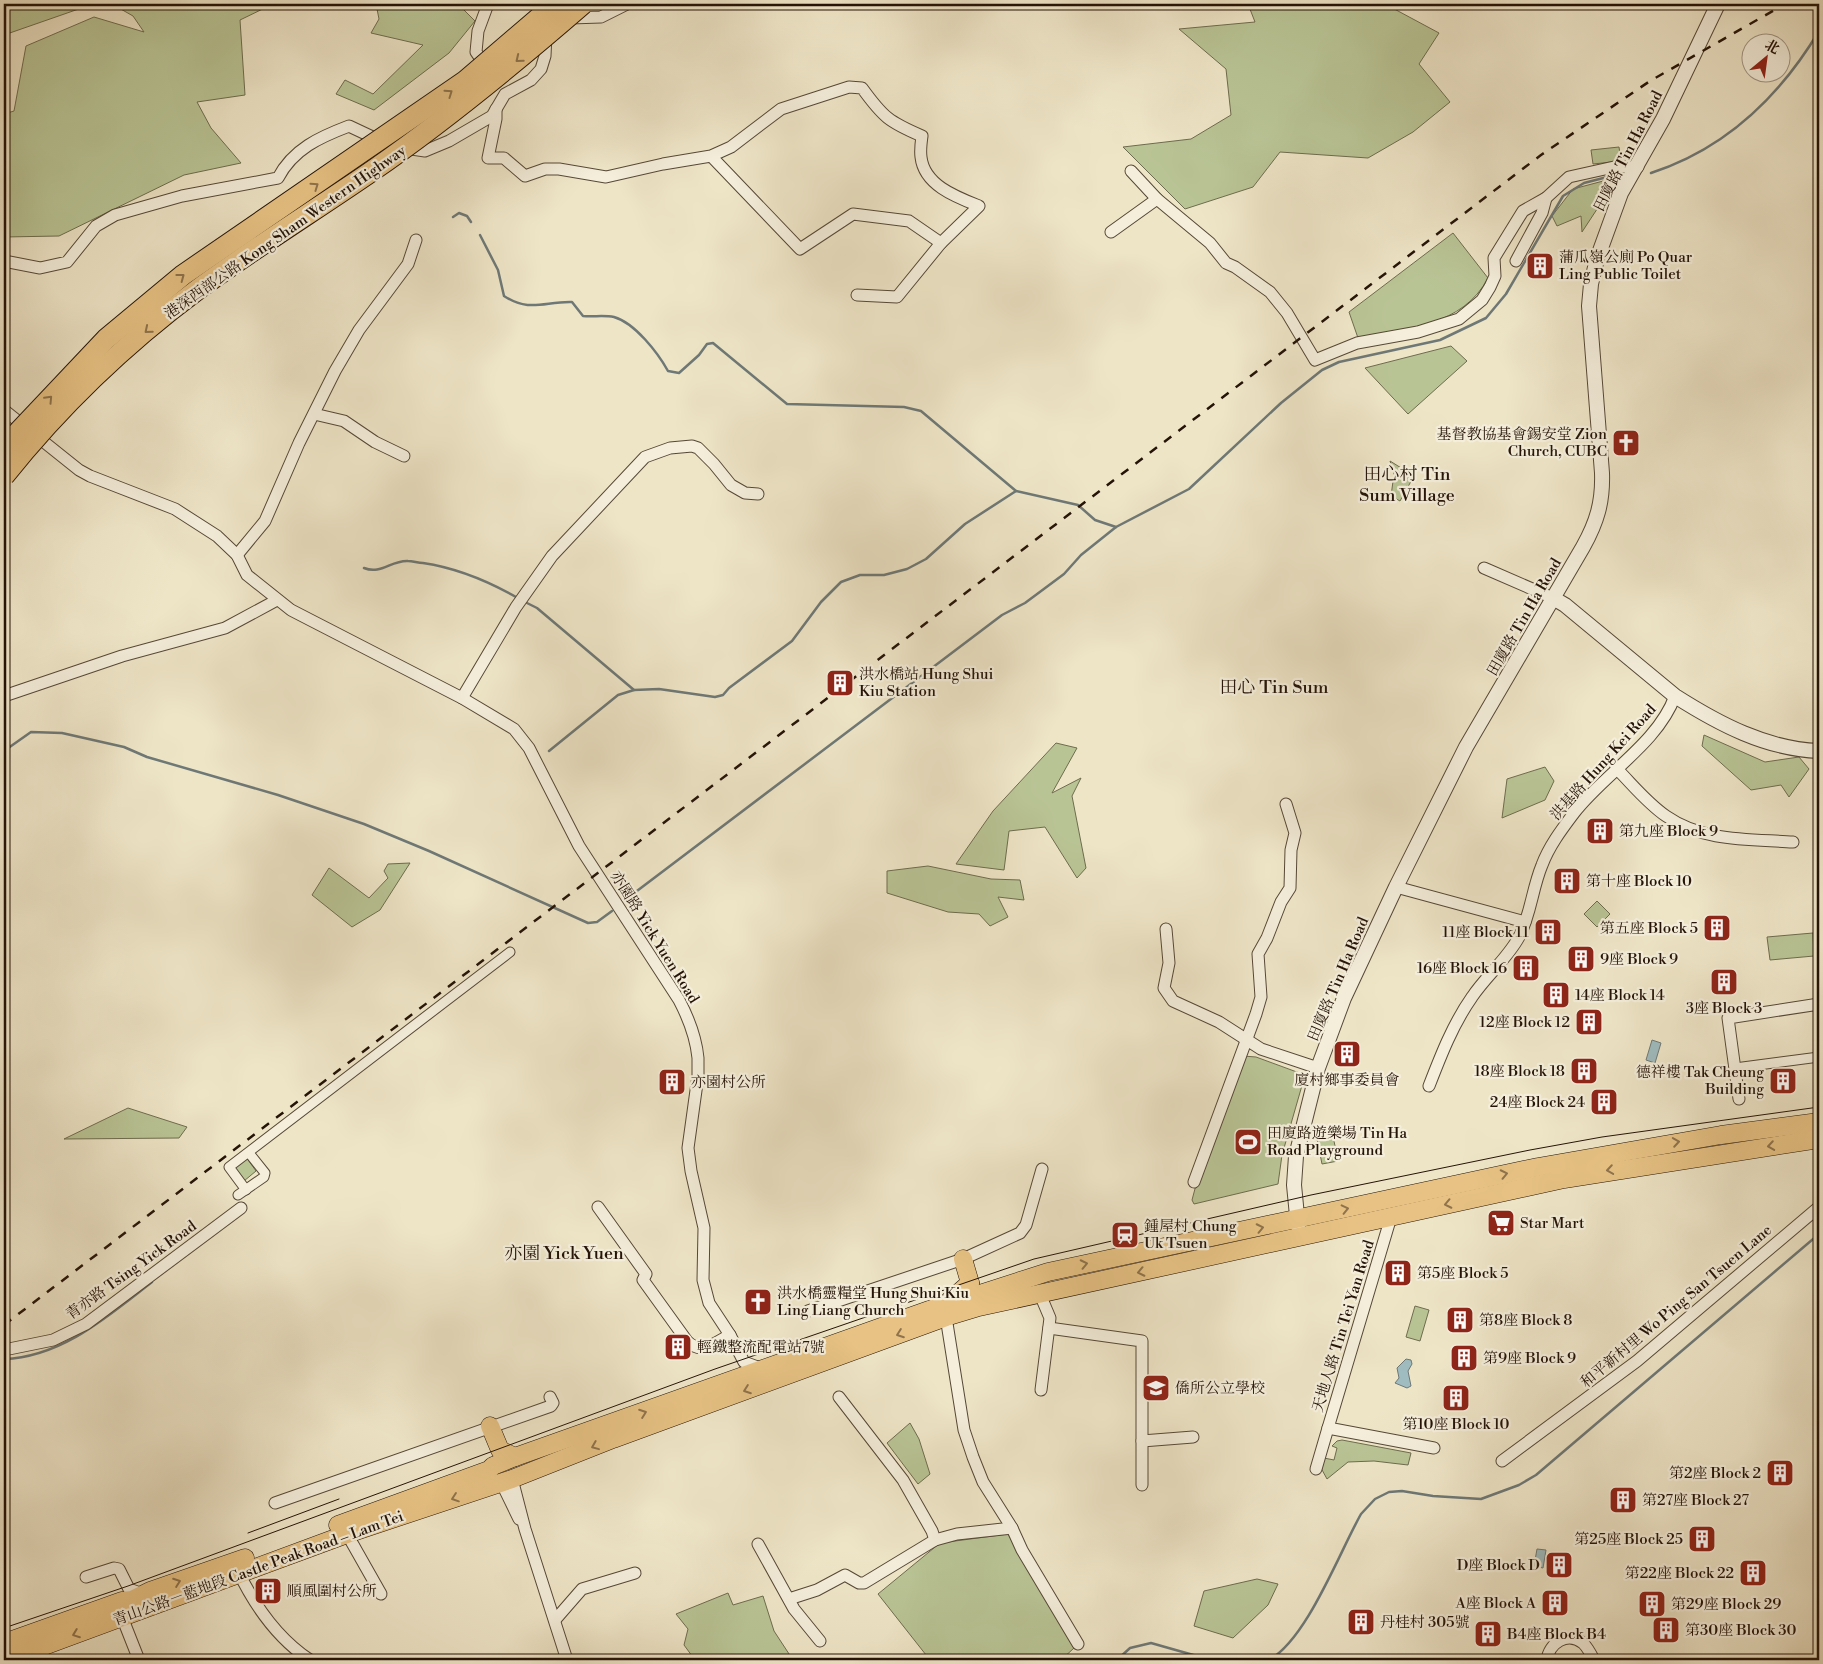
<svg xmlns="http://www.w3.org/2000/svg" width="1823" height="1664" font-family="'Libre Bodoni','Noto Serif SC',serif">
<rect width="100%" height="100%" fill="#eee5c7"/>
<filter id="stains"><feTurbulence type="fractalNoise" baseFrequency=".004" numOctaves="4"/><feColorMatrix values="0 0 0 0 .2 0 0 0 0 .09 0 0 0 0 .02 0 0 0 .5 -.17"/></filter>
<radialGradient id="worn" r=".72"><stop offset=".6" stop-color="#630" stop-opacity="0"/><stop offset="1" stop-color="#630" stop-opacity=".3"/></radialGradient>
<g fill="#b9c495" stroke="#6e6c4e">
<path d="M4,4H93L4,35Z"/>
<path d="M112,4H273L240,20L245,95L197,102L211,128L241,163L184,175L59,236L4,237V114L14,111L26,46L94,17L144,32L133,16Z"/>
<path d="M376,4H458L475,21L449,53L374,110L336,94L345,80L373,94L423,45L371,33L379,19Z"/>
<path d="M1248,4H1385L1439,33L1419,64L1450,102L1413,132L1368,158L1280,152L1253,187L1185,209L1123,147L1191,139L1231,115L1226,69L1179,29L1255,22Z"/>
<path d="M1619,147L1621,161L1593,164L1591,150Z"/>
<path d="M1607,180L1605,197L1582,232L1581,216L1557,226L1552,216L1573,189Z"/>
<path d="M1453,233L1488,278C1463,326 1406,329 1358,338L1349,312Z"/>
<path d="M1451,346L1467,361L1408,414L1365,368Z"/>
<path d="M1390,461L1414,476L1400,501L1391,496L1394,474Z"/>
<path d="M1704,735L1765,762L1799,757L1809,769L1789,797L1781,785L1751,790L1702,746Z"/>
<path d="M1056,743L1077,748L1052,793L1081,778L1072,796L1086,868L1077,878L1045,827L1009,831L1004,870L956,864L993,811Z"/>
<path d="M1545,767L1554,781L1545,800L1502,818L1507,779Z"/>
<path d="M410,863L380,910L352,927L312,895L329,868L369,898L388,878L384,871L388,864Z"/>
<path d="M928,866L991,879L1020,880L1024,900L998,897L1008,917L990,926L979,914L948,912L887,893V871Z"/>
<path d="M1597,901L1610,914L1597,927L1584,914Z"/>
<path d="M1813,933L1814,956L1770,960L1767,937Z"/>
<path d="M1243,1056L1256,1057L1305,1075L1282,1155L1278,1184L1194,1204L1192,1200L1196,1185Z"/>
<path d="M128,1108L187,1127L179,1138L64,1139Z"/>
<path d="M1332,1131L1338,1161L1322,1164L1316,1134Z"/>
<path d="M246,1157L256,1171L244,1181L233,1167Z"/>
<path d="M1415,1306L1429,1310L1420,1341L1406,1337Z"/>
<path d="M910,1423L919,1439L930,1474L918,1484L887,1443Z"/>
<path d="M1342,1440L1411,1453L1408,1465L1374,1461L1348,1462L1327,1479L1321,1468L1324,1458L1334,1460L1337,1448L1332,1446L1337,1441Z"/>
<path d="M1008,1534L1074,1648L1061,1660H930L878,1594L940,1543Z"/>
<path d="M1257,1579L1278,1584L1268,1605L1233,1638L1194,1626L1204,1591Z"/>
<path d="M728,1593L733,1605L763,1596L774,1631L793,1660H695L684,1645L688,1629L676,1614Z"/>
</g>
<g fill="#9fbcc0" stroke="#6e7876">
<path d="M1652,1040L1661,1043L1655,1063L1646,1060Z"/>
<path d="M1406,1359L1411,1360L1412,1364L1408,1371L1411,1386L1407,1388L1395,1383L1399,1378L1397,1368Z"/>
<path d="M1537,1549L1546,1550L1543,1568L1534,1566Z"/>
</g>
<g fill="none" stroke-linecap="round" stroke-linejoin="round">
<g stroke="#6e7876" stroke-width="2.5">
<path d="M1651,173C1725,149 1780,96 1819,31"/>
<path d="M453,217L459,213L467,216L471,222"/>
<path d="M480,235L498,270L504,296C530,313 545,301 572,302L583,316C593,317 604,315 614,317C635,323 658,353 668,371L679,373L699,355L707,344L713,343L787,404L904,407L921,411L1016,491L1078,505L1095,520L1116,527"/>
<path d="M364,568C381,575 391,560 408,561C413,561 418,563 423,563C457,568 486,580 516,597"/>
<path d="M525,602L537,608L634,690"/>
<path d="M4,751L31,732L62,733L124,747L147,757L278,795L364,824L429,851L588,923L597,922L612,911"/>
<path d="M549,751L618,695L634,690L659,689L715,697L723,695L729,688L792,641L821,602L841,582L860,575H884L907,569L926,559L965,524L1016,491"/>
<path d="M625,900L1002,615L1025,603L1064,574L1081,555L1116,527L1189,489L1281,403L1322,370L1339,362L1440,340L1486,318L1506,294L1563,196L1584,183L1615,175"/>
<path d="M4,1359C62,1357 108,1316 152,1282"/>
<path d="M1117,1660L1130,1648L1151,1643L1211,1660"/>
<path d="M1269,1660C1307,1639 1339,1553 1361,1514L1375,1499L1389,1492L1402,1491L1433,1496L1481,1499L1519,1485L1536,1475L1819,1234"/>
</g>
<defs>
<g id="pedestrian">
<path d="M1735,1068L1819,1057"/>
<path d="M246,1190L229,1167L510,952"/>
<path d="M238,1195L264,1177L265,1173L249,1153"/>
</g>
<g id="minor">
<path d="M570,18L601,17L627,4"/>
<path d="M487,68L476,52L478,31L488,4"/>
<path d="M496,109V119L488,158H504L525,176L545,169H559L606,177L663,164L711,156L731,147L781,109L849,87L862,88C883,117 889,122 922,136C921,143 920,150 921,157C924,185 956,197 979,206L941,243L909,221L853,214L800,249L711,156"/>
<path d="M405,148L425,151L449,141L492,116L505,94L531,80L541,69L545,56L546,34"/>
<path d="M1131,171L1157,199"/>
<path d="M1111,232L1157,199L1210,243L1226,263L1235,267L1270,292L1287,313L1315,360L1357,343L1418,332L1459,319L1482,300L1490,287L1495,276L1494,258L1523,211L1546,198L1569,177L1614,167H1638"/>
<path d="M4,261L40,268L67,262L96,226L115,215L182,196L278,178C293,149 320,137 349,126L383,142"/>
<path d="M1516,261L1542,213L1546,198"/>
<path d="M857,295L897,297L941,243"/>
<path d="M4,410L79,470L90,476L175,509L217,536L237,555L247,575L291,610L462,698L514,729L529,748L579,846L679,1000C689,1019 696,1037 698,1058V1076L688,1148L691,1171L704,1228L703,1280L709,1303L730,1335L744,1362L763,1369"/>
<path d="M314,414L344,421L375,442L404,456"/>
<path d="M237,555L265,521L299,443L335,371L359,330L408,264L416,240"/>
<path d="M1484,568L1553,598"/>
<path d="M4,696L122,656L225,628L277,600"/>
<path d="M462,698L516,607L552,556L645,457L670,448L692,446L698,448L714,464L731,485L745,493L758,494"/>
<path d="M1616,768C1632,784 1647,803 1666,816C1703,842 1750,839 1793,842"/>
<path d="M1396,887L1525,922"/>
<path d="M1166,929L1169,963L1164,988L1173,1001L1219,1022L1261,1049L1318,1068"/>
<path d="M1429,1086C1441,1055 1453,1024 1472,997C1486,976 1507,959 1519,937C1531,914 1532,889 1542,865C1549,846 1562,829 1574,813C1604,774 1658,743 1675,696"/>
<path d="M1739,1099L1728,1018L1819,1004"/>
<path d="M1194,1182L1256,1014L1261,997L1258,954L1267,938L1281,902L1290,888L1291,850L1295,833L1286,804"/>
<path d="M598,1207L646,1274L643,1280L687,1341C702,1356 714,1343 730,1335"/>
<path d="M1391,1217L1328,1428L1434,1448"/>
<path d="M1039,1292L1050,1318L1041,1390"/>
<path d="M808,1311L963,1259L1020,1233L1026,1225L1042,1169"/>
<path d="M946,1317L964,1430L973,1457L983,1482L1012,1528L1022,1550L1078,1644"/>
<path d="M1049,1328L1142,1341V1485"/>
<path d="M4,1350L53,1340L86,1324L241,1208"/>
<path d="M839,1397L903,1480L932,1531L935,1540"/>
<path d="M1142,1441L1193,1437"/>
<path d="M1502,1461L1637,1361L1819,1207"/>
<path d="M1316,1469L1328,1428"/>
<path d="M512,1479L525,1529L567,1660"/>
<path d="M501,1482L519,1519"/>
<path d="M275,1503L551,1406L553,1403L550,1397"/>
<path d="M347,1534L381,1594"/>
<path d="M758,1544L794,1609L820,1641"/>
<path d="M237,1569C254,1605 277,1638 310,1660"/>
<path d="M86,1577L114,1568L119,1569L129,1589L143,1594"/>
<path d="M789,1599L817,1590L845,1575L859,1583H864L935,1540L957,1534L1012,1528"/>
<path d="M122,1617L139,1660"/>
<path d="M555,1620L582,1589L635,1573"/>
<path d="M1547,1660C1549,1643 1567,1631 1583,1643C1588,1648 1591,1654 1594,1660"/>
</g>
<g id="tertiary">
<path d="M1553,598L1565,605L1675,696C1719,724 1766,749 1819,751"/>
<path d="M1298,1226L1294,1185L1296,1156L1318,1068L1344,998L1396,887L1466,747L1583,547C1597,522 1603,502 1602,473L1589,306L1591,284L1597,259L1621,193L1663,119L1718,4"/>
</g>
<g id="primary">
<path d="M963,1259L970,1283"/>
<path d="M961,1300L1048,1272L1538,1167L1721,1135L1819,1122"/>
<path d="M490,1426L500,1450L515,1457"/>
<path d="M338,1525L489,1470L493,1466L515,1457L946,1304L970,1283"/>
<path d="M4,1643L122,1601L132,1600L150,1591L245,1558"/>
<path d="M6,1660L347,1534L512,1479L613,1439L946,1317L979,1307L1564,1179L1819,1139"/>
</g>
</defs>
<use href="#pedestrian" stroke="#564837" stroke-width="11"/>
<use href="#minor" stroke="#564837" stroke-width="13"/>
<use href="#tertiary" stroke="#564837" stroke-width="16"/>
<use href="#primary" stroke="#241307" stroke-width="19"/>
<use href="#pedestrian" stroke="#f4eedb" stroke-width="9"/>
<use href="#minor" stroke="#f4eedb" stroke-width="11"/>
<use href="#tertiary" stroke="#f4eedb" stroke-width="14"/>
<use href="#primary" stroke="#e7c284" stroke-width="18"/>
<g stroke="#241307" stroke-width="1">
<path d="M248,1533L339,1499"/>
<path d="M4,1628L128,1586L715,1369L1034,1259L1311,1195L1530,1150L1602,1137L1819,1107"/>
</g>
<path stroke="#241307" stroke-width="2.5" stroke-dasharray="9 9" stroke-linecap="butt" d="M4,1325L1541,155L1650,81L1785,4"/>
<defs>
<g id="motorway-bridge">
<path d="M4,447L106,339L183,275L465,81L555,4"/>
<path d="M4,476C59,407 126,343 197,290C254,248 314,211 372,171C446,120 515,63 583,4"/>
</g>
</defs>
<use href="#motorway-bridge" stroke="#241307" stroke-width="22" stroke-linecap="butt"/>
<use href="#motorway-bridge" stroke="#e7c284" stroke-width="20"/>
</g>
<defs><path id="oneway-chevron" d="M-2-3.5L2.5 0L-2 3.5" fill="none" stroke-width="1.6" stroke-linecap="round" stroke-linejoin="round" transform="scale(1.25)"/></defs>
<g stroke="#8f734c">
<use href="#oneway-chevron" transform="translate(519 59) rotate(141)"/>
<use href="#oneway-chevron" transform="translate(449 93) rotate(-35)"/>
<use href="#oneway-chevron" transform="translate(315 186) rotate(-35)"/>
<use href="#oneway-chevron" transform="translate(181 277) rotate(-37)"/>
<use href="#oneway-chevron" transform="translate(148 330) rotate(140)"/>
<use href="#oneway-chevron" transform="translate(49 399) rotate(-47)"/>
<use href="#oneway-chevron" transform="translate(1676 1142) rotate(-9)"/>
<use href="#oneway-chevron" transform="translate(1771 1146) rotate(171)"/>
<use href="#oneway-chevron" transform="translate(1610 1170) rotate(171)"/>
<use href="#oneway-chevron" transform="translate(1504 1174) rotate(-12)"/>
<use href="#oneway-chevron" transform="translate(1448 1204) rotate(168)"/>
<use href="#oneway-chevron" transform="translate(1345 1209) rotate(-13)"/>
<use href="#oneway-chevron" transform="translate(1260 1228) rotate(-12)"/>
<use href="#oneway-chevron" transform="translate(1084 1264) rotate(-12)"/>
<use href="#oneway-chevron" transform="translate(1141 1272) rotate(168)"/>
<use href="#oneway-chevron" transform="translate(900 1334) rotate(160)"/>
<use href="#oneway-chevron" transform="translate(747 1390) rotate(160)"/>
<use href="#oneway-chevron" transform="translate(643 1413) rotate(-20)"/>
<use href="#oneway-chevron" transform="translate(595 1446) rotate(158)"/>
<use href="#oneway-chevron" transform="translate(455 1498) rotate(161)"/>
<use href="#oneway-chevron" transform="translate(177 1582) rotate(-20)"/>
<use href="#oneway-chevron" transform="translate(76 1634) rotate(159)"/>
</g>
<defs>
<symbol id="building-square" viewBox="-11 -11 22 22"><rect x="-9" y="-9" width="18" height="18" rx="4" fill="#8f2418" stroke="#f4eedb"/><path d="M-4-6H4V6H1V3H-1V6H-4ZM-2.5-4.3h1.7v1.8h-1.7ZM.8-4.3h1.7v1.8H.8ZM-2.5-1h1.7V.8h-1.7ZM.8-1h1.7V.8H.8Z" fill="#fff"/></symbol>
<symbol id="church-square" viewBox="-11 -11 22 22"><rect x="-9" y="-9" width="18" height="18" rx="4" fill="#8f2418" stroke="#f4eedb"/><path d="M-1.2-6h2.4v3.5h3.3v2.4h-3.3V6h-2.4V-.1h-3.3v-2.4h3.3Z" fill="#fff"/></symbol>
<symbol id="stadium-square" viewBox="-11 -11 22 22"><rect x="-9" y="-9" width="18" height="18" rx="4" fill="#8f2418" stroke="#f4eedb"/><path d="M0-5a6.5 5 0 1 0 0 10a6.5 5 0 1 0 0-10ZM-3.5-1.8h7v3.6h-7Z" fill="#fff"/></symbol>
<symbol id="supermarket-square" viewBox="-11 -11 22 22"><rect x="-9" y="-9" width="18" height="18" rx="4" fill="#8f2418" stroke="#f4eedb"/><path d="M-6-5.5h2.5l.6 2H6L4.5 2H-2.5L-4.4-4H-6ZM-1.5 3.2a1.3 1.3 0 1 0 .1 0ZM3 3.2a1.3 1.3 0 1 0 .1 0Z" fill="#fff"/></symbol>
<symbol id="station-square" viewBox="-11 -11 22 22"><rect x="-9" y="-9" width="18" height="18" rx="4" fill="#8f2418" stroke="#f4eedb"/><path d="M-3-6H3Q5-6 5-4V2Q5 4 3 4L4.5 6H3L1.5 4h-3L-3 6H-4.5L-3 4Q-5 4-5 2V-4Q-5-6-3-6ZM-3.5-4v3h7v-3ZM-3.5 1v1.5H-2V1ZM2 1v1.5H3.5V1Z" fill="#fff"/></symbol>
<symbol id="school-square" viewBox="-11 -11 22 22"><rect x="-9" y="-9" width="18" height="18" rx="4" fill="#8f2418" stroke="#f4eedb"/><path d="M0-5L7-2L0 1L-7-2ZM-4 1L0 2.5L4 1V4Q0 6-4 4Z" fill="#fff"/></symbol>
</defs>
<g fill-rule="evenodd">
<use href="#building-square" x="1524" y="250" width="32" height="32"/>
<use href="#church-square" x="1610" y="427" width="32" height="32"/>
<use href="#building-square" x="824" y="667" width="32" height="32"/>
<use href="#building-square" x="1584" y="815" width="32" height="32"/>
<use href="#building-square" x="1551" y="865" width="32" height="32"/>
<use href="#building-square" x="1701" y="912" width="32" height="32"/>
<use href="#building-square" x="1532" y="916" width="32" height="32"/>
<use href="#building-square" x="1565" y="943" width="32" height="32"/>
<use href="#building-square" x="1510" y="952" width="32" height="32"/>
<use href="#building-square" x="1708" y="966" width="32" height="32"/>
<use href="#building-square" x="1540" y="979" width="32" height="32"/>
<use href="#building-square" x="1573" y="1006" width="32" height="32"/>
<use href="#building-square" x="1331" y="1038" width="32" height="32"/>
<use href="#building-square" x="1568" y="1055" width="32" height="32"/>
<use href="#building-square" x="1767" y="1065" width="32" height="32"/>
<use href="#building-square" x="656" y="1066" width="32" height="32"/>
<use href="#building-square" x="1588" y="1086" width="32" height="32"/>
<use href="#stadium-square" x="1232" y="1126" width="32" height="32"/>
<use href="#supermarket-square" x="1485" y="1207" width="32" height="32"/>
<use href="#station-square" x="1109" y="1219" width="32" height="32"/>
<use href="#building-square" x="1382" y="1257" width="32" height="32"/>
<use href="#church-square" x="742" y="1286" width="32" height="32"/>
<use href="#building-square" x="1444" y="1304" width="32" height="32"/>
<use href="#building-square" x="662" y="1331" width="32" height="32"/>
<use href="#building-square" x="1448" y="1342" width="32" height="32"/>
<use href="#school-square" x="1140" y="1372" width="32" height="32"/>
<use href="#building-square" x="1440" y="1382" width="32" height="32"/>
<use href="#building-square" x="1764" y="1457" width="32" height="32"/>
<use href="#building-square" x="1607" y="1484" width="32" height="32"/>
<use href="#building-square" x="1686" y="1523" width="32" height="32"/>
<use href="#building-square" x="1543" y="1549" width="32" height="32"/>
<use href="#building-square" x="1737" y="1557" width="32" height="32"/>
<use href="#building-square" x="252" y="1575" width="32" height="32"/>
<use href="#building-square" x="1539" y="1587" width="32" height="32"/>
<use href="#building-square" x="1636" y="1588" width="32" height="32"/>
<use href="#building-square" x="1345" y="1606" width="32" height="32"/>
<use href="#building-square" x="1650" y="1614" width="32" height="32"/>
<use href="#building-square" x="1472" y="1618" width="32" height="32"/>
</g>
<g text-anchor="middle" stroke-width="4.5" stroke-linejoin="round" paint-order="stroke">
<g font-size="15" fill="#241307" stroke="#f4eedb">
<text transform="translate(1628 151) rotate(-63)" y="5">田廈路 Tin Ha Road</text>
<text transform="translate(285 232) rotate(-35)" y="5">港深西部公路 Kong Sham Western Highway</text>
<text transform="translate(1524 617) rotate(-60)" y="5">田廈路 Tin Ha Road</text>
<text transform="translate(1603 762) rotate(-48)" y="5">洪基路 Hung Kei Road</text>
<text transform="translate(655 937) rotate(58)" y="5">亦園路 Yick Yuen Road</text>
<text transform="translate(1338 979) rotate(-67)" y="5">田廈路 Tin Ha Road</text>
<text transform="translate(131 1270) rotate(-36)" y="5">青亦路 Tsing Yick Road</text>
<text transform="translate(1676 1306) rotate(-40)" y="5">和平新村里 Wo Ping San Tsuen Lane</text>
<text transform="translate(1343 1326) rotate(-73)" y="5">天地人路 Tin Tei Yan Road</text>
<text transform="translate(258 1568) rotate(-20)" y="5">青山公路－藍地段 Castle Peak Road – Lam Tei</text>
</g>
<g font-size="15" fill="#241307" stroke="#f4eedb" text-anchor="start">
<text x="1559" y="262">蒲瓜嶺公廁 Po Quar<tspan x="1559" dy="17">Ling Public Toilet</tspan></text>
<text x="1607" y="439" text-anchor="end">基督教協基會錫安堂 Zion<tspan x="1607" dy="17">Church, CUBC</tspan></text>
<text x="859" y="679">洪水橋站 Hung Shui<tspan x="859" dy="17">Kiu Station</tspan></text>
<text x="1619" y="836">第九座 Block 9</text>
<text x="1586" y="886">第十座 Block 10</text>
<text x="1698" y="933" text-anchor="end">第五座 Block 5</text>
<text x="1529" y="937" text-anchor="end">11座 Block 11</text>
<text x="1600" y="964">9座 Block 9</text>
<text x="1507" y="973" text-anchor="end">16座 Block 16</text>
<text x="1575" y="1000">14座 Block 14</text>
<text x="1724" y="1013" text-anchor="middle">3座 Block 3</text>
<text x="1570" y="1027" text-anchor="end">12座 Block 12</text>
<text x="1565" y="1076" text-anchor="end">18座 Block 18</text>
<text x="1764" y="1077" text-anchor="end">德祥樓 Tak Cheung<tspan x="1764" dy="17">Building</tspan></text>
<text x="1347" y="1085" text-anchor="middle">廈村鄉事委員會</text>
<text x="691" y="1087">亦園村公所</text>
<text x="1585" y="1107" text-anchor="end">24座 Block 24</text>
<text x="1267" y="1138">田廈路遊樂場 Tin Ha<tspan x="1267" dy="17">Road Playground</tspan></text>
<text x="1520" y="1228">Star Mart</text>
<text x="1144" y="1231">鍾屋村 Chung<tspan x="1144" dy="17">Uk Tsuen</tspan></text>
<text x="1417" y="1278">第5座 Block 5</text>
<text x="777" y="1298">洪水橋靈糧堂 Hung Shui Kiu<tspan x="777" dy="17">Ling Liang Church</tspan></text>
<text x="1479" y="1325">第8座 Block 8</text>
<text x="697" y="1352">輕鐵整流配電站7號</text>
<text x="1483" y="1363">第9座 Block 9</text>
<text x="1175" y="1393">僑所公立學校</text>
<text x="1456" y="1429" text-anchor="middle">第10座 Block 10</text>
<text x="1761" y="1478" text-anchor="end">第2座 Block 2</text>
<text x="1642" y="1505">第27座 Block 27</text>
<text x="1683" y="1544" text-anchor="end">第25座 Block 25</text>
<text x="1540" y="1570" text-anchor="end">D座 Block D</text>
<text x="1734" y="1578" text-anchor="end">第22座 Block 22</text>
<text x="287" y="1596">順風圍村公所</text>
<text x="1536" y="1608" text-anchor="end">A座 Block A</text>
<text x="1671" y="1609">第29座 Block 29</text>
<text x="1380" y="1627">丹桂村 305號</text>
<text x="1685" y="1635">第30座 Block 30</text>
<text x="1507" y="1639">B4座 Block B4</text>
</g>
<g font-size="18" fill="#241307" stroke="#f4eedb">
<text x="1407" y="480">田心村 Tin<tspan x="1407" dy="21">Sum Village</tspan></text>
<text x="1274" y="693">田心 Tin Sum</text>
<text x="564" y="1259">亦園 Yick Yuen</text>
</g>
</g>
<rect width="1823" height="1664" fill="none" stroke="#eee5c7" stroke-width="20"/>
<rect x="5" y="5" width="1813" height="1654" fill="none" stroke="#241307" stroke-width="2.5"/>
<rect x="10" y="10" width="1803" height="1644" fill="none" stroke="#241307"/>
<g transform="translate(1766 58) rotate(29)"><circle r="24" fill="#f4eedb" stroke="#a19686"/>
<path d="M0-4L9 19L0 12L-9 19Z" fill="#8f2418"/>
<text y="-8" font-size="14" font-weight="bold" text-anchor="middle" fill="#241307">北</text>
</g>
<rect width="100%" height="100%" filter="url(#stains)"/>
<rect width="100%" height="100%" fill="url(#worn)"/>
</svg>
